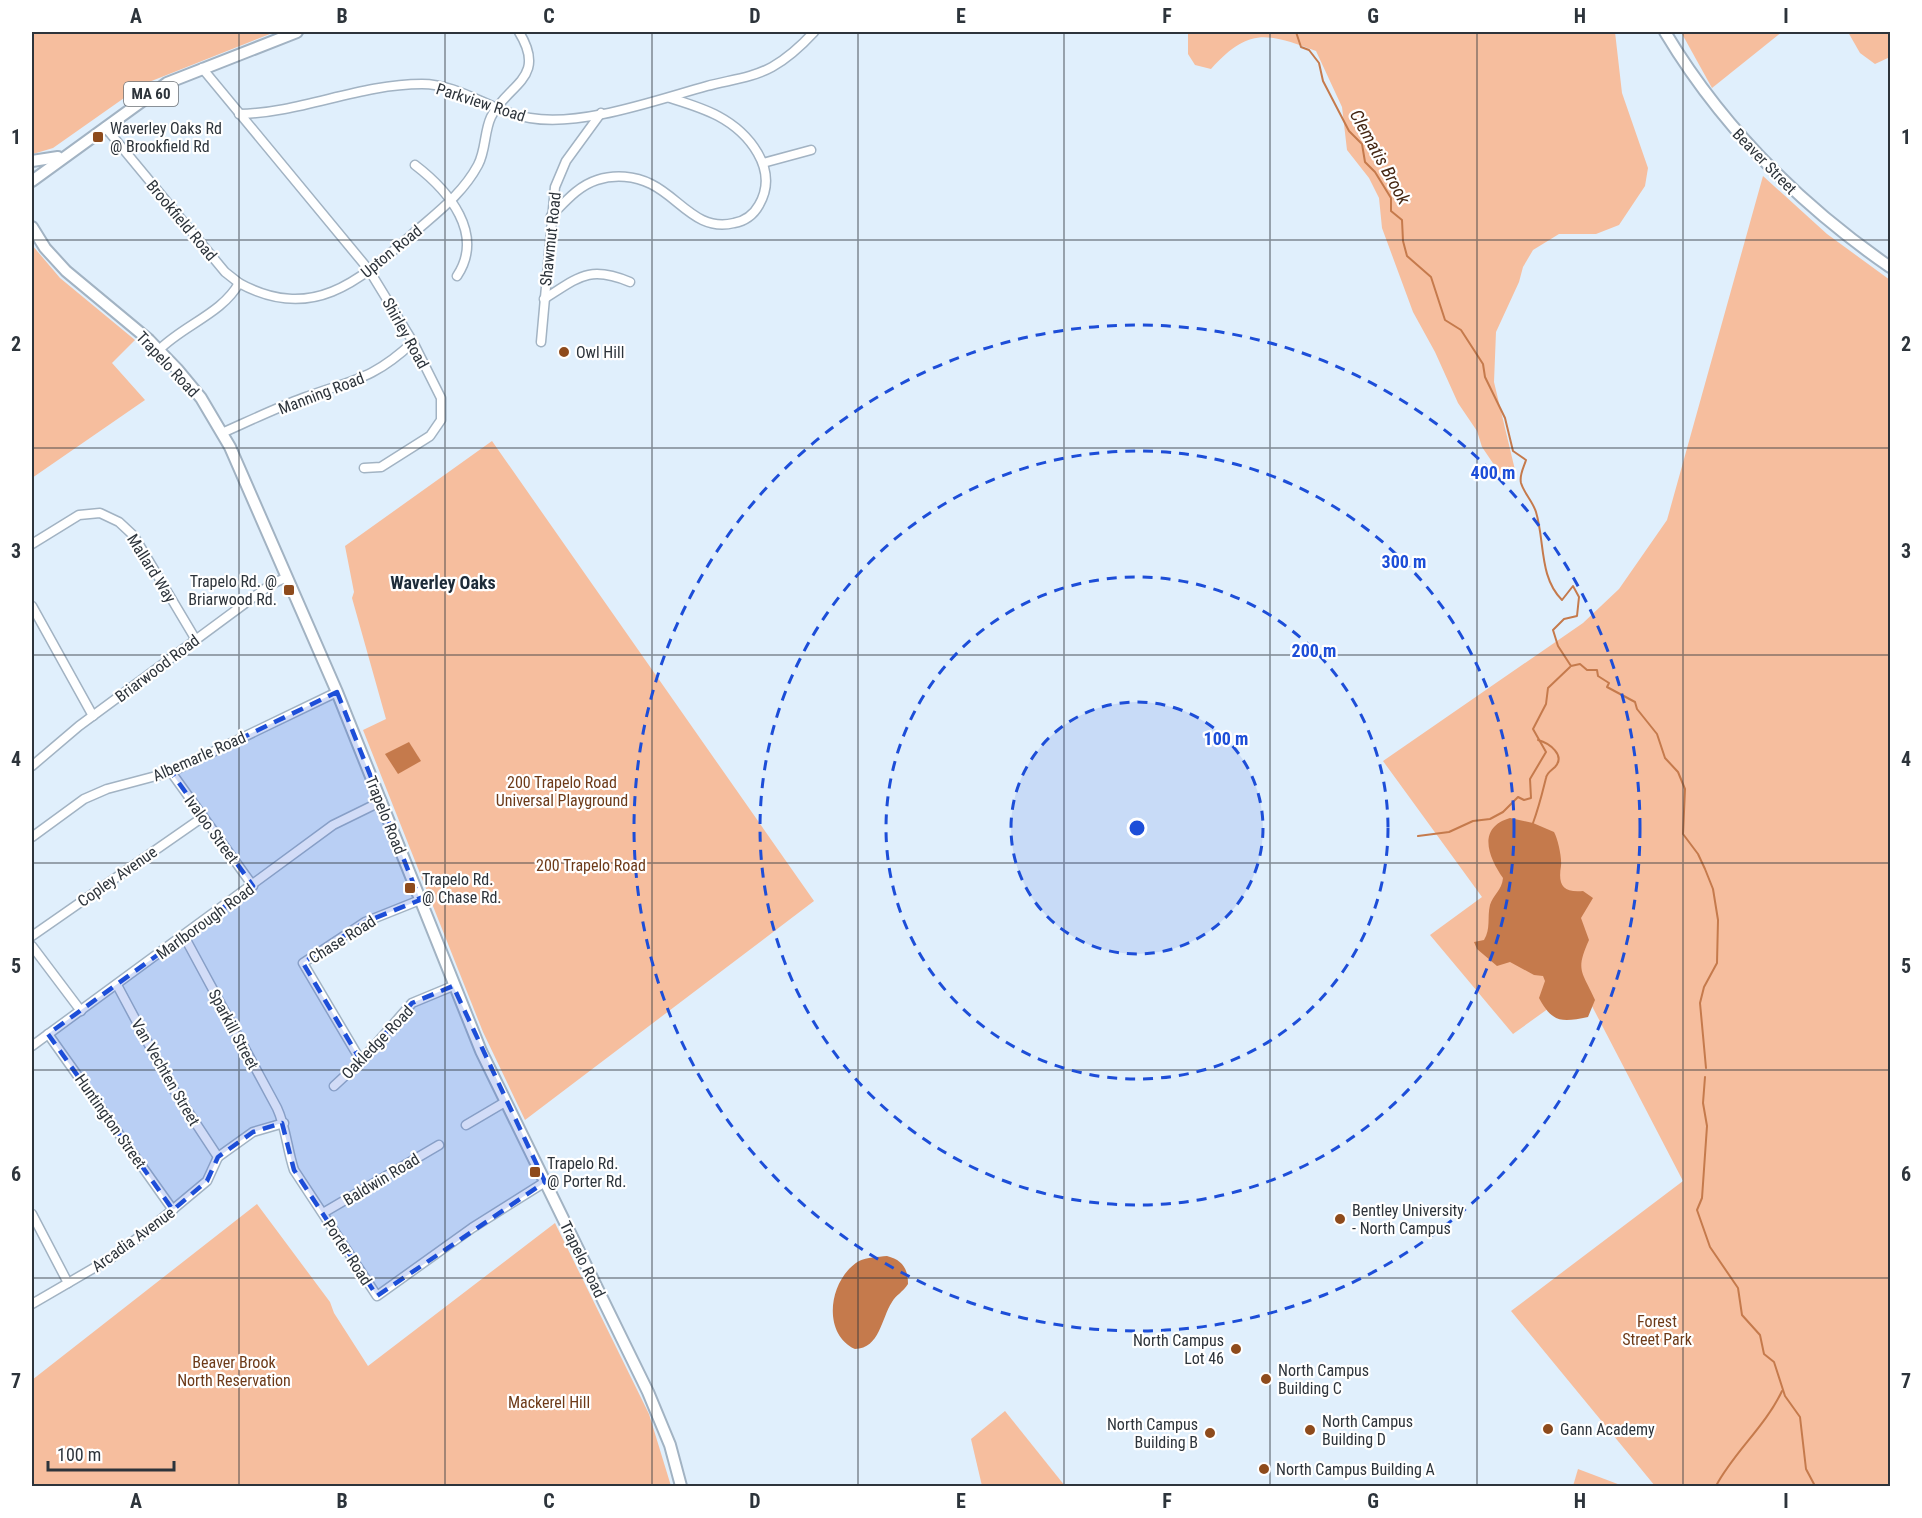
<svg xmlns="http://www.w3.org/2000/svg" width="1922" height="1518" font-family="'Roboto Condensed',sans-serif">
<rect width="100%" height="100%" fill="#e0effc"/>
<g fill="#f6be9e">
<path d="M32,32H275L144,84L53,148L33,154Z"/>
<path d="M1188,32H1615L1622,93L1648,168L1645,186L1619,225L1596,234H1559L1533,250L1523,267L1519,282L1496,332L1494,382L1515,470L1512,481L1503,478L1482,447L1477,431L1458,403L1435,352L1413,312L1382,228L1379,198L1369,178L1347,150L1342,107L1316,51C1267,33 1249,27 1211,69L1195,65L1188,54Z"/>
<path d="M1681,32H1782L1712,88Z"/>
<path d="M1848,32H1890V57L1875,64L1860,53Z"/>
<path d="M1763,176L1827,234L1890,280V1486H1655L1511,1311L1683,1181L1581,985L1513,1034L1430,935L1482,897L1383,761L1583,623L1619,589L1667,520Z"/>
<path d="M32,245L60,278L135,340L112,363L145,400L32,478Z"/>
<path d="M492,441L814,901L525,1120L483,1032L363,730L386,719L352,598L354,592L345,546Z"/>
<path d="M257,1204L330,1302L334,1313L368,1366L555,1223L649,1414L671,1486H32V1380Z"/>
<path d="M1005,1411L1065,1486H982L971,1439Z"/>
<path d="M1578,1469L1623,1486H1573Z"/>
</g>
<g fill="#c57a4c">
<path d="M409,742L421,761L398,774L385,754Z"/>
<path d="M1510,818L1533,823L1554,832C1558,839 1562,858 1561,866C1558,884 1562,893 1583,891L1593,898L1581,918L1589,940C1575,971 1582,971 1595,1000L1588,1017C1563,1022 1553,1024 1539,998L1545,981L1543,976L1534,975L1510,962L1497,966L1477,949L1474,942L1484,940C1491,929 1487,917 1490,905C1493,895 1502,890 1503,878C1489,858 1476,828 1510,818Z"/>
<path d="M887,1256C902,1260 908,1268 908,1284C903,1292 896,1295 892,1302C881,1319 880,1348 855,1349C821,1333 829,1279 859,1261C867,1257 878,1257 887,1256Z"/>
</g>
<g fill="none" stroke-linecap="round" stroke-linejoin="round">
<g stroke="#c57a4c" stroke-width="2">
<path d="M1296,32L1301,47L1309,50L1319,63L1323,81L1349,131L1362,144L1365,162L1375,172L1391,198V211L1402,220L1403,241L1407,256L1431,277L1445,320L1461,330L1483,364L1485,377L1505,418L1513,451L1526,460C1524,467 1519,475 1521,483C1524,493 1533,502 1536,512C1545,542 1539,577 1562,600L1573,586L1579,597L1577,616L1564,619L1553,630L1558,646L1571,666L1580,664L1587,670H1597L1598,676L1609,683L1607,687L1635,702L1637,709L1657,734L1665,758L1678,772L1685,789L1683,834L1698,854L1705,869L1713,889L1718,920L1717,963L1704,987L1700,1003L1706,1068"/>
<path d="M1533,823C1539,807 1542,794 1546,778C1547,772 1551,771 1555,767C1566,755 1549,743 1538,740"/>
<path d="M1418,836L1449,832L1473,821L1490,819L1503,812L1518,797L1524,800L1531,798L1530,779L1546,752L1533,729L1546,704L1548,688L1570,667"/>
<path d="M1705,1077L1703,1103L1707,1126L1702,1198L1697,1210L1710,1247L1738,1288L1742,1315L1760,1335L1764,1354L1774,1362L1785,1396L1800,1417L1806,1469L1815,1486"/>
<path d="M1716,1486C1734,1452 1765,1427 1782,1391"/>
</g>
<defs>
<g id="minor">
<path d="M202,68L369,270L413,342L441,398V420L430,436L381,467L364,468"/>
<path d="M239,114C301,113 359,84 422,84C460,84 492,112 530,118C582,127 656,100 707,86C729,80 752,78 772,67C788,58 802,45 814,32"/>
<path d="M105,127L225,272L239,283"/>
<path d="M763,163L811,150"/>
<path d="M415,165C449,191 485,234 457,276"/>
<path d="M551,216C565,202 578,186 597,180C615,174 635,176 651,184C680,198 697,232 734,223C745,221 754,214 759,205C780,169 748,132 718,116C703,108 686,103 670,98"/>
<path d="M544,299C579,277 589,265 630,282"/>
<path d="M541,342L555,187L566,161L601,113"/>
<path d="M159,350C182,326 223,313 239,283C314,324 361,279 416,231C439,211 463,193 478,165C486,150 484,132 491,117C507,84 548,79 519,32"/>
<path d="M222,433C249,421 276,408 303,398C351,380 373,380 413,342"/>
<path d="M32,544L79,515L100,513L119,522L134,536L196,640"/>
<path d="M32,606L93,716"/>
<path d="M32,766L79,726L270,585L287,577"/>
<path d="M171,772L253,886"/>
<path d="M32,837L84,799L107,789L171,772L337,692"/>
<path d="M32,936L203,817"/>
<path d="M184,936L277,1108C286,1127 287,1149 294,1170L377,1296L472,1228L545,1182"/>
<path d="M32,946L81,1011"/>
<path d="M117,985L170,1084L218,1157"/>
<path d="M48,1034L173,1210"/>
<path d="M32,1046L333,825L382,801"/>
<path d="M361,1061L303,963L365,922L420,900"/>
<path d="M334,1086L361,1061L412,1003L453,986"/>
<path d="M466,1125L505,1102"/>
<path d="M218,1157L253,1132L284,1123"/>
<path d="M323,1213L439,1145"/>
<path d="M32,1214L68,1283"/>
<path d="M32,1304L111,1258L147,1231L207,1181L218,1157"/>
</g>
<g id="major">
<path d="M1665,32C1722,127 1799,204 1890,267"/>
<path d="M32,161L58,157"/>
<path d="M32,181L167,83L297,32"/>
<path d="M32,227L45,248L66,271L149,340L177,369L201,398L230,447L337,692L481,1051L648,1392L670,1445L681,1486"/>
</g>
</defs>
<use href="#minor" stroke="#a2b3c3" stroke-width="11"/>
<use href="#major" stroke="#a2b3c3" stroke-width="14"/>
<use href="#minor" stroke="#fff" stroke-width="8"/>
<use href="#major" stroke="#fff" stroke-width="10"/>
</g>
<path fill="#1d4ed8" fill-opacity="0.2" stroke="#1d4ed8" stroke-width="4.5" stroke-dasharray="12 8" stroke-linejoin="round" d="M337,692L420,900L365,922L303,963L361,1061L412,1003L453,986L545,1182L377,1296L294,1170L282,1123L253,1132L218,1157L207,1181L173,1210L48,1034L253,886L171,772Z"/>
<path fill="none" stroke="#2d343b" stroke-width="1.5" stroke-opacity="0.55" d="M239,32V1486M445,32V1486M652,32V1486M858,32V1486M1064,32V1486M1270,32V1486M1477,32V1486M1683,32V1486M32,240H1890M32,448H1890M32,655H1890M32,863H1890M32,1070H1890M32,1278H1890"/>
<circle cx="1137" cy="828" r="126" fill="#1d4ed8" fill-opacity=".12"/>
<g fill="none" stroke="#1d4ed8" stroke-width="3" stroke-dasharray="10 8">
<circle cx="1137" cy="828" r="126"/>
<circle cx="1137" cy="828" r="251"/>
<circle cx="1137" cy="828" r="377"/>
<circle cx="1137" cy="828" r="503"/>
</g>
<g fill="#8e4b1c" stroke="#fff" stroke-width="2">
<rect x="92" y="131" width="12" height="12" rx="3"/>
<circle cx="564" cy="352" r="6"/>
<rect x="283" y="584" width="12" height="12" rx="3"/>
<rect x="404" y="882" width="12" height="12" rx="3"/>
<rect x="529" y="1166" width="12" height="12" rx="3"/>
<circle cx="1340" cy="1219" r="6"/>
<circle cx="1236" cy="1349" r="6"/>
<circle cx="1266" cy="1379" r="6"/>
<circle cx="1548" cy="1429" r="6"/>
<circle cx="1310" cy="1430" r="6"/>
<circle cx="1210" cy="1433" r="6"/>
<circle cx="1264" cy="1469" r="6"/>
</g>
<g text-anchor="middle" stroke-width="4.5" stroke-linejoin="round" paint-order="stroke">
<rect fill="#fff" stroke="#6c7176" stroke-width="1.5" x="124" y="82" width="54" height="24" rx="4.5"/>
<g font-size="15" font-weight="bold" fill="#2d343b">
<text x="151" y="99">MA 60</text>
</g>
<g font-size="16" fill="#2d343b" stroke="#fff">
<text transform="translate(481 102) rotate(18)" y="6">Parkview Road</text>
<text transform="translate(1765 161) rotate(46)" y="6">Beaver Street</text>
<text transform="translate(182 220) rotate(50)" y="6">Brookfield Road</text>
<text transform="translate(550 239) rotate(-84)" y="6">Shawmut Road</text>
<text transform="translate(391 251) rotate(-39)" y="6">Upton Road</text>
<text transform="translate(406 333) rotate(61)" y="6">Shirley Road</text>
<text transform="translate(168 364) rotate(47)" y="6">Trapelo Road</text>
<text transform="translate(321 393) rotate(-21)" y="6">Manning Road</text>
<text transform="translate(152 568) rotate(58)" y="6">Mallard Way</text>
<text transform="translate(157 668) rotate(-37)" y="6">Briarwood Road</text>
<text transform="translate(199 756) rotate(-24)" y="6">Albemarle Road</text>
<text transform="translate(386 815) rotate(68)" y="6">Trapelo Road</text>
<text transform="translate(212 829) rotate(54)" y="6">Ivaloo Street</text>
<text transform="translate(117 876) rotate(-35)" y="6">Copley Avenue</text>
<text transform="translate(205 921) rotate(-36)" y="6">Marlborough Road</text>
<text transform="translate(342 939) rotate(-32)" y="6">Chase Road</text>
<text transform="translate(234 1029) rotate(62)" y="6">Sparkill Street</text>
<text transform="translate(377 1042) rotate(-46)" y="6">Oakledge Road</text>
<text transform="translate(166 1072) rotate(60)" y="6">Van Vechten Street</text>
<text transform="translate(111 1121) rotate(55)" y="6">Huntington Street</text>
<text transform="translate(381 1179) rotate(-31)" y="6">Baldwin Road</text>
<text transform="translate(133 1239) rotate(-36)" y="6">Arcadia Avenue</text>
<text transform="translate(348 1252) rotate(57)" y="6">Porter Road</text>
<text transform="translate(583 1259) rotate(64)" y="6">Trapelo Road</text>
</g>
<g font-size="16" fill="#2d343b" stroke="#fff" text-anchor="start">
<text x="110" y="134">Waverley Oaks Rd<tspan x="110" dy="18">@ Brookfield Rd</tspan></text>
<text x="576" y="358">Owl Hill</text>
<text x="277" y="587" text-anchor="end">Trapelo Rd. @<tspan x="277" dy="18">Briarwood Rd.</tspan></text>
<text x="422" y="885">Trapelo Rd.<tspan x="422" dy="18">@ Chase Rd.</tspan></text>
<text x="547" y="1169">Trapelo Rd.<tspan x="547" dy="18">@ Porter Rd.</tspan></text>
<text x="1352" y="1216">Bentley University<tspan x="1352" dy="18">- North Campus</tspan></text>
<text x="1224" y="1346" text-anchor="end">North Campus<tspan x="1224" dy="18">Lot 46</tspan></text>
<text x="1278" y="1376">North Campus<tspan x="1278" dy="18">Building C</tspan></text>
<text x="1322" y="1427">North Campus<tspan x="1322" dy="18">Building D</tspan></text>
<text x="1198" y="1430" text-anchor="end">North Campus<tspan x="1198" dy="18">Building B</tspan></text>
<text x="1560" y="1435">Gann Academy</text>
<text x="1276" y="1475">North Campus Building A</text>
</g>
<g font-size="16" fill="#6d3a18" stroke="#fff">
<text x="562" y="788">200 Trapelo Road<tspan x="562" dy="18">Universal Playground</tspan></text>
<text x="591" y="871">200 Trapelo Road</text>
<text x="1657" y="1327">Forest<tspan x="1657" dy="18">Street Park</tspan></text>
<text x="234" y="1368">Beaver Brook<tspan x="234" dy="18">North Reservation</tspan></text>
<text x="549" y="1408">Mackerel Hill</text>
</g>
<g font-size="18" font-style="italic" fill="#452612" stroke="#fff">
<text transform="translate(1380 157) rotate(61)" y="6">Clematis Brook</text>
</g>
<g font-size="18" font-weight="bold" fill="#1d2b38" stroke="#fff">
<text x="443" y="589">Waverley Oaks</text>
</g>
</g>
<circle cx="1137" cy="828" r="9" fill="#1d4ed8" stroke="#fff" stroke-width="3"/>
<g font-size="18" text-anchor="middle" font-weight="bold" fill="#1d4ed8" stroke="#fff" stroke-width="4.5" stroke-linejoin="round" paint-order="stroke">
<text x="1493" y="479">400 m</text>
<text x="1404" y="568">300 m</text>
<text x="1314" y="657">200 m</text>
<text x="1226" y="745">100 m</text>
</g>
<rect width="1922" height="1518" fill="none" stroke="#ffffff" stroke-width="66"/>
<path d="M48 1461v9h126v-9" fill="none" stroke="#2d343b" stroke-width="3"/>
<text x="57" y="1461" font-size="18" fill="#2d343b" stroke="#ffffff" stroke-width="4.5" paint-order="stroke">100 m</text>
<rect x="33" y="33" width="1856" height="1452" fill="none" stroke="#2d343b" stroke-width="2"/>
<g font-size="20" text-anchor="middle" font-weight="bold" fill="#2d343b">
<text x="136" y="23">A</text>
<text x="342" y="23">B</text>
<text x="549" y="23">C</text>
<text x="755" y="23">D</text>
<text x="961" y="23">E</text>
<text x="1167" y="23">F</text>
<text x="1373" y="23">G</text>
<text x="1580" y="23">H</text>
<text x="1786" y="23">I</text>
<text x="16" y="144">1</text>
<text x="1906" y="144">1</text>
<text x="16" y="351">2</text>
<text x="1906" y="351">2</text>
<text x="16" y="558">3</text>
<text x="1906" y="558">3</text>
<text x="16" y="766">4</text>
<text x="1906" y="766">4</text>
<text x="16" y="973">5</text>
<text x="1906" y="973">5</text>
<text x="16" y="1181">6</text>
<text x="1906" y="1181">6</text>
<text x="16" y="1388">7</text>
<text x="1906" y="1388">7</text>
<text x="136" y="1508">A</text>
<text x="342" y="1508">B</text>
<text x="549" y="1508">C</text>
<text x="755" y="1508">D</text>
<text x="961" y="1508">E</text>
<text x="1167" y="1508">F</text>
<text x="1373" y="1508">G</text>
<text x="1580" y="1508">H</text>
<text x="1786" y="1508">I</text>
</g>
</svg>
